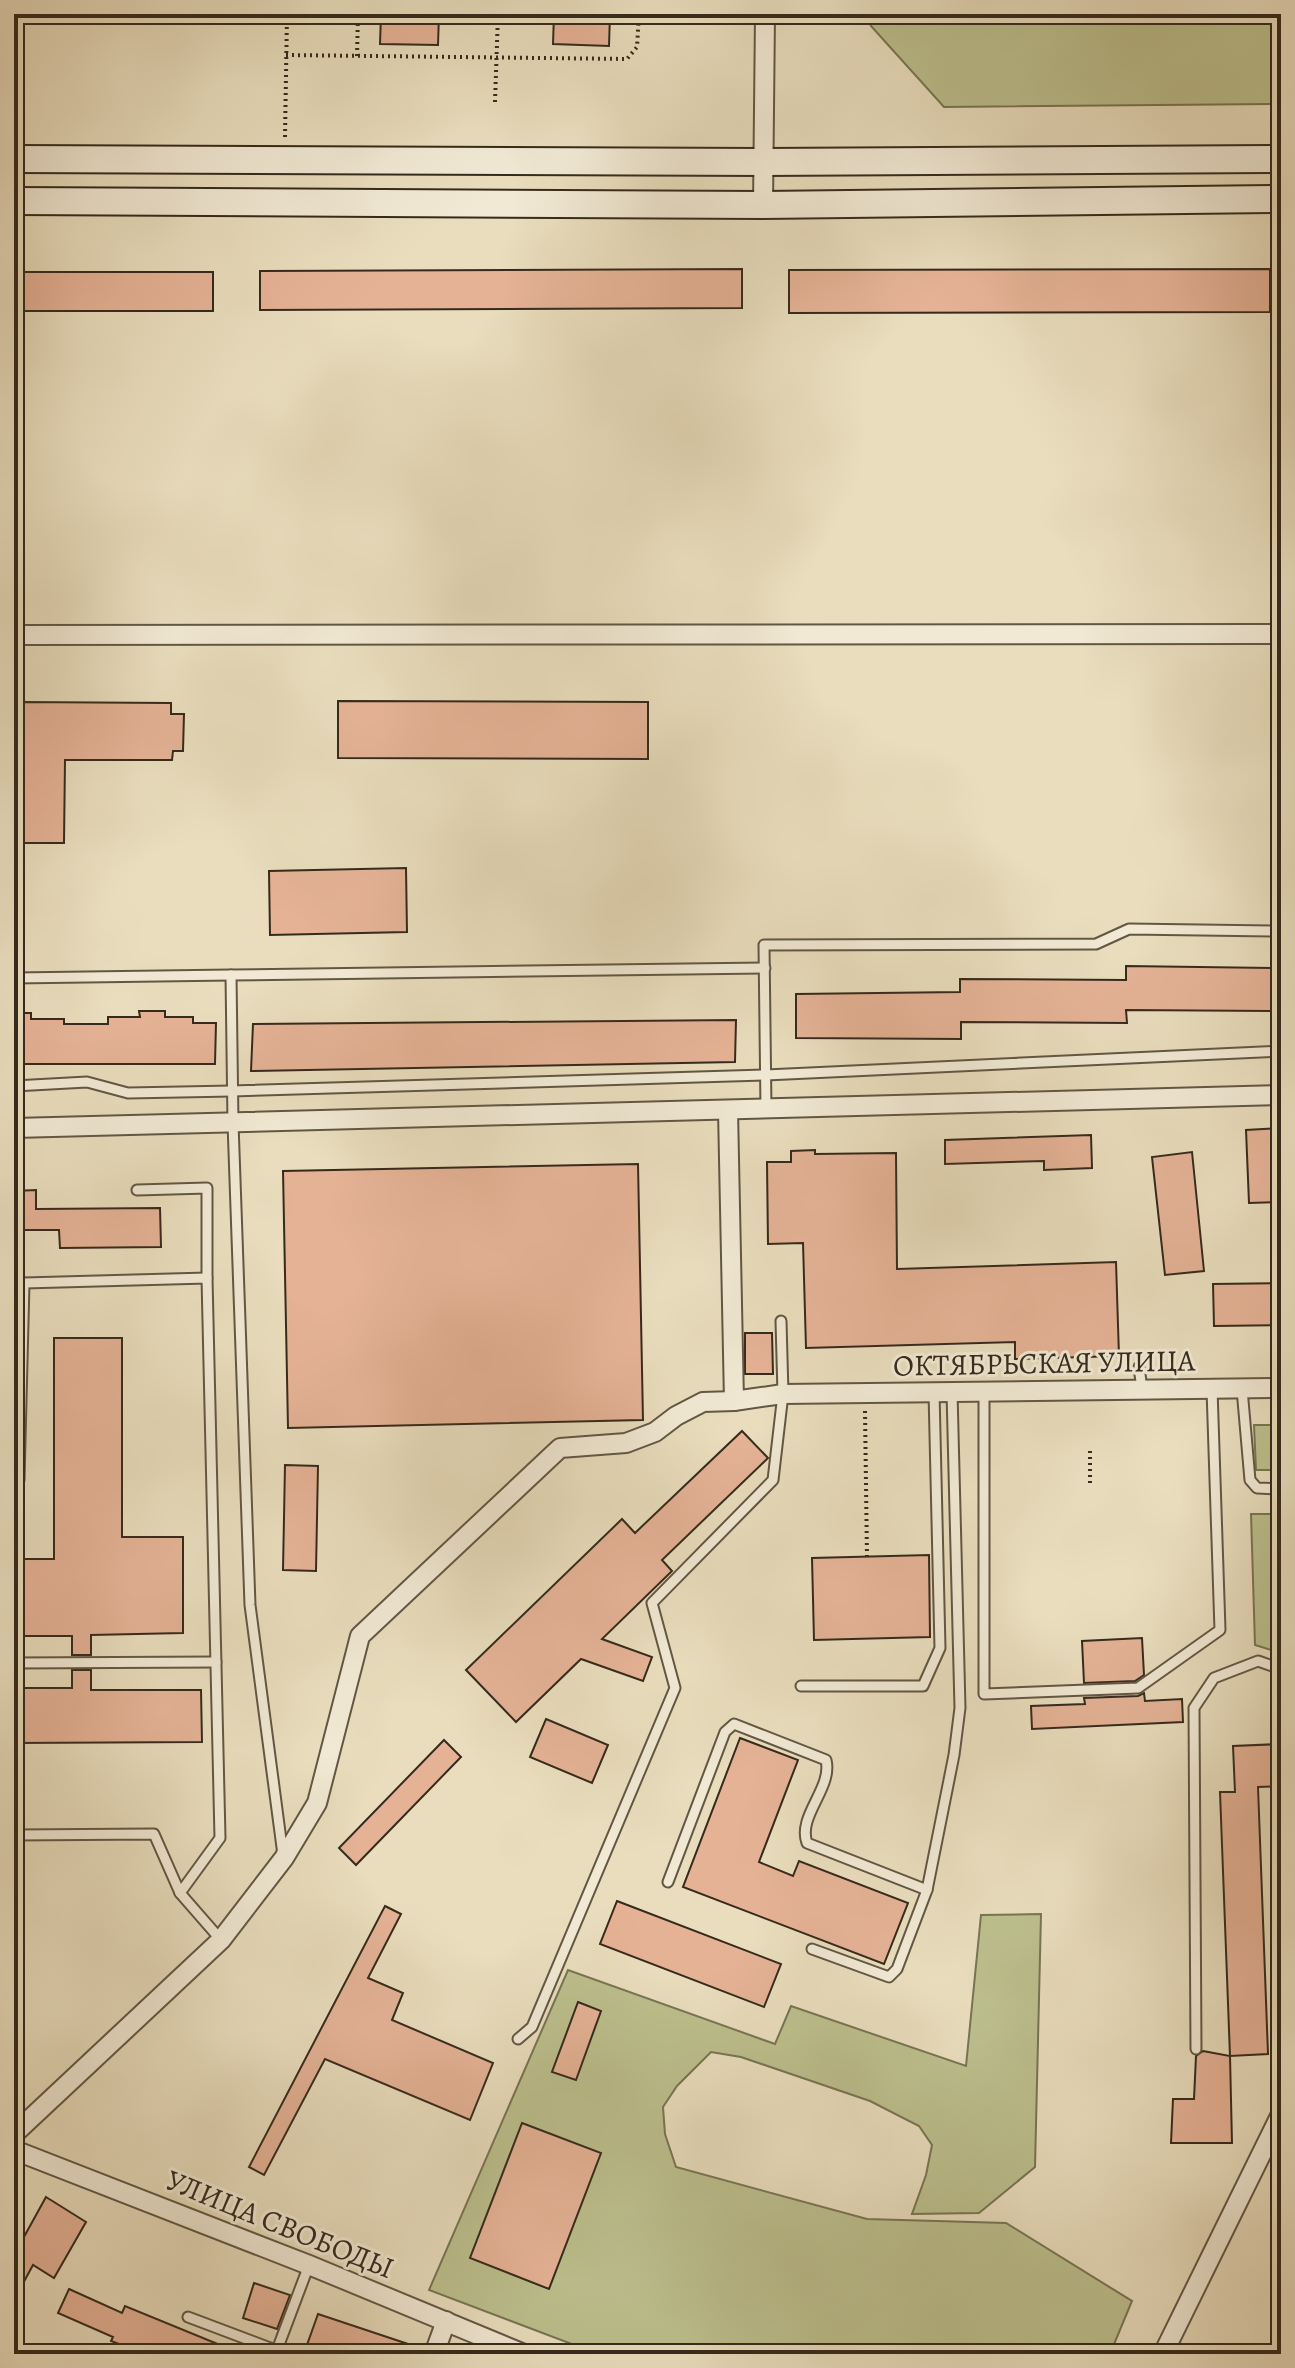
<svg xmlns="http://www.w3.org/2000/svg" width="1295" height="2368" font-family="Alegreya,serif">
<rect width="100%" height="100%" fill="#e9ddbd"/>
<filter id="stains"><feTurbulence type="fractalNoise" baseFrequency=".0025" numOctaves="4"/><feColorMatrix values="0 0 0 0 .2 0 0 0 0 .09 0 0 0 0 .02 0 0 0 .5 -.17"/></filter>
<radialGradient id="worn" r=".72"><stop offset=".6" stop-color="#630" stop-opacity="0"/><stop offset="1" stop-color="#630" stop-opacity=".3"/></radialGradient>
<g fill="#bcbf8d" stroke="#787454" stroke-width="2">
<path d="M867,14H1281V104L944,107L871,26Z"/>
<path d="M1254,1425H1281V1470H1256Z"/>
<path d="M1251,1514H1281V1653L1255,1645Z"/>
<path d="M1041,1914L1035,2167L979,2213L912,2214L926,2175L932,2145L919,2126L870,2101L741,2057L711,2052L677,2086L663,2107L665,2134L676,2167L867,2219L1006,2223L1132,2301L1110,2354H598L429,2290L568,1970L775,2044L791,2006L966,2066L981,1915Z"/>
</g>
<g fill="#e5b296" stroke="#352a1c" stroke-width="2">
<path d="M381,14H439L438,45L380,44Z"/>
<path d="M554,14H610L609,46L553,44Z"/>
<path d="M742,269V308L260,310V271Z"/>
<path d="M1270,269V312L789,313V270Z"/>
<rect x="14" y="272" width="199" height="39"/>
<path d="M338,701L648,702V759L338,758Z"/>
<path d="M20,702L171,703V714H184L183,751H173L172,760H65L64,843H14V752H20Z"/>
<path d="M406,868L407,932L270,935L269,871Z"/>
<path d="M1126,966L1281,968V1011L1126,1010L1127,1023L961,1022V1039L796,1038V994L960,992V979L1126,980Z"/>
<path d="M139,1011H165V1017H193V1023H216L215,1064H14V1013H31V1019H64V1024H108V1017H140Z"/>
<path d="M736,1020L735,1062L251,1071L253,1024Z"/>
<path d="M1281,1128V1202L1249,1203L1246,1130Z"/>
<path d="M1091,1135L1092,1168L1044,1170V1161L945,1164V1140Z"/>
<path d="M815,1150V1154L896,1153L897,1269L1116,1262L1119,1356L1015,1359V1342L806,1348L803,1243L768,1244L767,1162H791V1151Z"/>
<path d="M1192,1152L1204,1271L1165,1275L1152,1157Z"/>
<path d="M638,1164L643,1420L288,1428L283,1171Z"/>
<path d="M36,1190V1209L160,1208L161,1247L60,1248L59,1230H14V1191Z"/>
<path d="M1281,1283V1325L1214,1326L1213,1284Z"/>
<path d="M745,1333H772L773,1374H745Z"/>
<path d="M54,1338H122V1537H183V1633L91,1635V1655H72V1636H14V1559H54Z"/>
<path d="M742,1431L768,1458L662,1560L672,1571L602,1639L652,1657L643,1681L581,1659L516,1722L466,1670L622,1519L635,1533Z"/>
<path d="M285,1465L318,1466L316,1571L283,1570Z"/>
<path d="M929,1555L930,1637L814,1640L812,1558Z"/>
<path d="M1142,1638L1144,1675L1135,1681L1084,1683L1082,1641Z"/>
<path d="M72,1670H91V1690H201L202,1742L14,1743V1688H72Z"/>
<path d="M1144,1693L1145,1701L1182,1699L1183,1722L1032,1729L1031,1706L1085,1704L1084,1698L1138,1696Z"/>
<path d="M546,1719L608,1745L592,1783L530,1757Z"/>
<path d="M740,1738L798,1760L759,1862L793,1876L799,1861L908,1903L884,1964L683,1887Z"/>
<path d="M444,1740L461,1757L356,1865L339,1848Z"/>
<path d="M1281,1744V1786L1258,1787L1268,2054L1230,2056L1220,1792H1235L1233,1746Z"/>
<path d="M617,1901L781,1964L764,2007L600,1944Z"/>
<path d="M385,1906L401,1914L368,1978L403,1993L392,2020L493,2063L470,2120L325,2059L264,2175L249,2167Z"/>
<path d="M578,2002L601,2011L576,2080L552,2072Z"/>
<path d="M1203,2051L1230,2056L1232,2143H1171L1173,2099H1194L1196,2056Z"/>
<path d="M522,2123L601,2153L549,2289L470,2258Z"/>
<path d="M46,2197L86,2222L54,2278L33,2265L14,2300V2255Z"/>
<path d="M254,2283L290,2295L277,2329L243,2318Z"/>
<path d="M69,2289L122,2313L125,2306L242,2354H145L111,2341L113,2337L58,2313Z"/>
<path d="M318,2314L423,2349L422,2354H333L307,2345Z"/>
</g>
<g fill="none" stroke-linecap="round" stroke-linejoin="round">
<defs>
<g id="lane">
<path d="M14,978L231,975"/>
<path d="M14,1086L87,1082L128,1093L232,1091L766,1075L1281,1051"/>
<path d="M766,1109L764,945L1096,944L1129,929L1281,931"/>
<path d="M137,1190L207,1188V1278"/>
<path d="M14,1277L24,1283L207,1278L220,1838L180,1893L221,1940"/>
<path d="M1139,1367L1142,1389"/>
<path d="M1242,1389L1250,1480L1257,1488L1281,1489"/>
<path d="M984,1391V1694L1138,1688L1220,1630L1212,1389"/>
<path d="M14,1480H19L24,1283"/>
<path d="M14,1663L216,1662"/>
<path d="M801,1686H923L940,1648L934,1392"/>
<path d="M14,1835L154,1834L180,1893"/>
<path d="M283,1855L250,1605L233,1123L231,975L765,968"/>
<path d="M668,1882L725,1732L734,1724L826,1760C833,1788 797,1816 807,1843L927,1890L954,1755L960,1708L952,1392"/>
<path d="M812,1949L889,1977L897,1969L927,1890"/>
<path d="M518,2039L532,2027L675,1688L652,1603L773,1480L783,1394L781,1321"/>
<path d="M1196,2049L1194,1708L1214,1678L1258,1661L1281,1669"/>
<path d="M188,2317L286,2354"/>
<path d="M277,2350L309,2265"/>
</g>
<g id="street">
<path d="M763,205L765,14"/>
<path d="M14,635L1281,634"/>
<path d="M728,1110L734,1401"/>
<path d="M14,1128L1281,1095"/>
<path d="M14,2134L221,1940L284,1858L317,1803L360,1636L560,1448L626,1443L655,1432L676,1416L703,1402L734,1401L783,1394L1281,1388"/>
<path d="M14,2150L309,2265L524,2354"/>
<path d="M434,2354L446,2321"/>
<path d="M1163,2354L1281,2114"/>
</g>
<g id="secondary">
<path d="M14,159L764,162L1281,159"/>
<path d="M14,201L763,205L1281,199"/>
</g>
</defs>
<use href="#lane" stroke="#625744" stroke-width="13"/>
<use href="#street" stroke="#625744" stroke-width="22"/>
<use href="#secondary" stroke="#352a1c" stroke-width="30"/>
<g stroke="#352a1c" stroke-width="4" stroke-dasharray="2 4" stroke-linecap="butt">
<path d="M286,55L627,59L637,47L639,14"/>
<path d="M357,56L358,14"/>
<path d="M495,102L498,14"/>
<path d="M285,137L287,14"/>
<path d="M865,1411L867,1557"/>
<path d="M1090,1451V1484"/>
</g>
<use href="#lane" stroke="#f1e9d4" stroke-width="9"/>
<use href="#street" stroke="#f1e9d4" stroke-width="18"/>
<use href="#secondary" stroke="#f1e9d4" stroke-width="26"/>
</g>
<g text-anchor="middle" stroke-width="6" stroke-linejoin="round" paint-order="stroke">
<g font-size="30" fill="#352a1c" stroke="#f1e9d4">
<text transform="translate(1044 1363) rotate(-1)" y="10">ОКТЯБРЬСКАЯ УЛИЦА</text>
<text transform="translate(280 2224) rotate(22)" y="10">УЛИЦА СВОБОДЫ</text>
</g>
</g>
<rect width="1295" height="2368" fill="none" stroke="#e9ddbd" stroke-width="48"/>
<rect x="16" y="16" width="1263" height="2336" fill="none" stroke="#352a1c" stroke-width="4"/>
<rect x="24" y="24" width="1247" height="2320" fill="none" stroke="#352a1c" stroke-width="2"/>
<rect width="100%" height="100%" filter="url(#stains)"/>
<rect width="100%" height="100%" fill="url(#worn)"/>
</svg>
